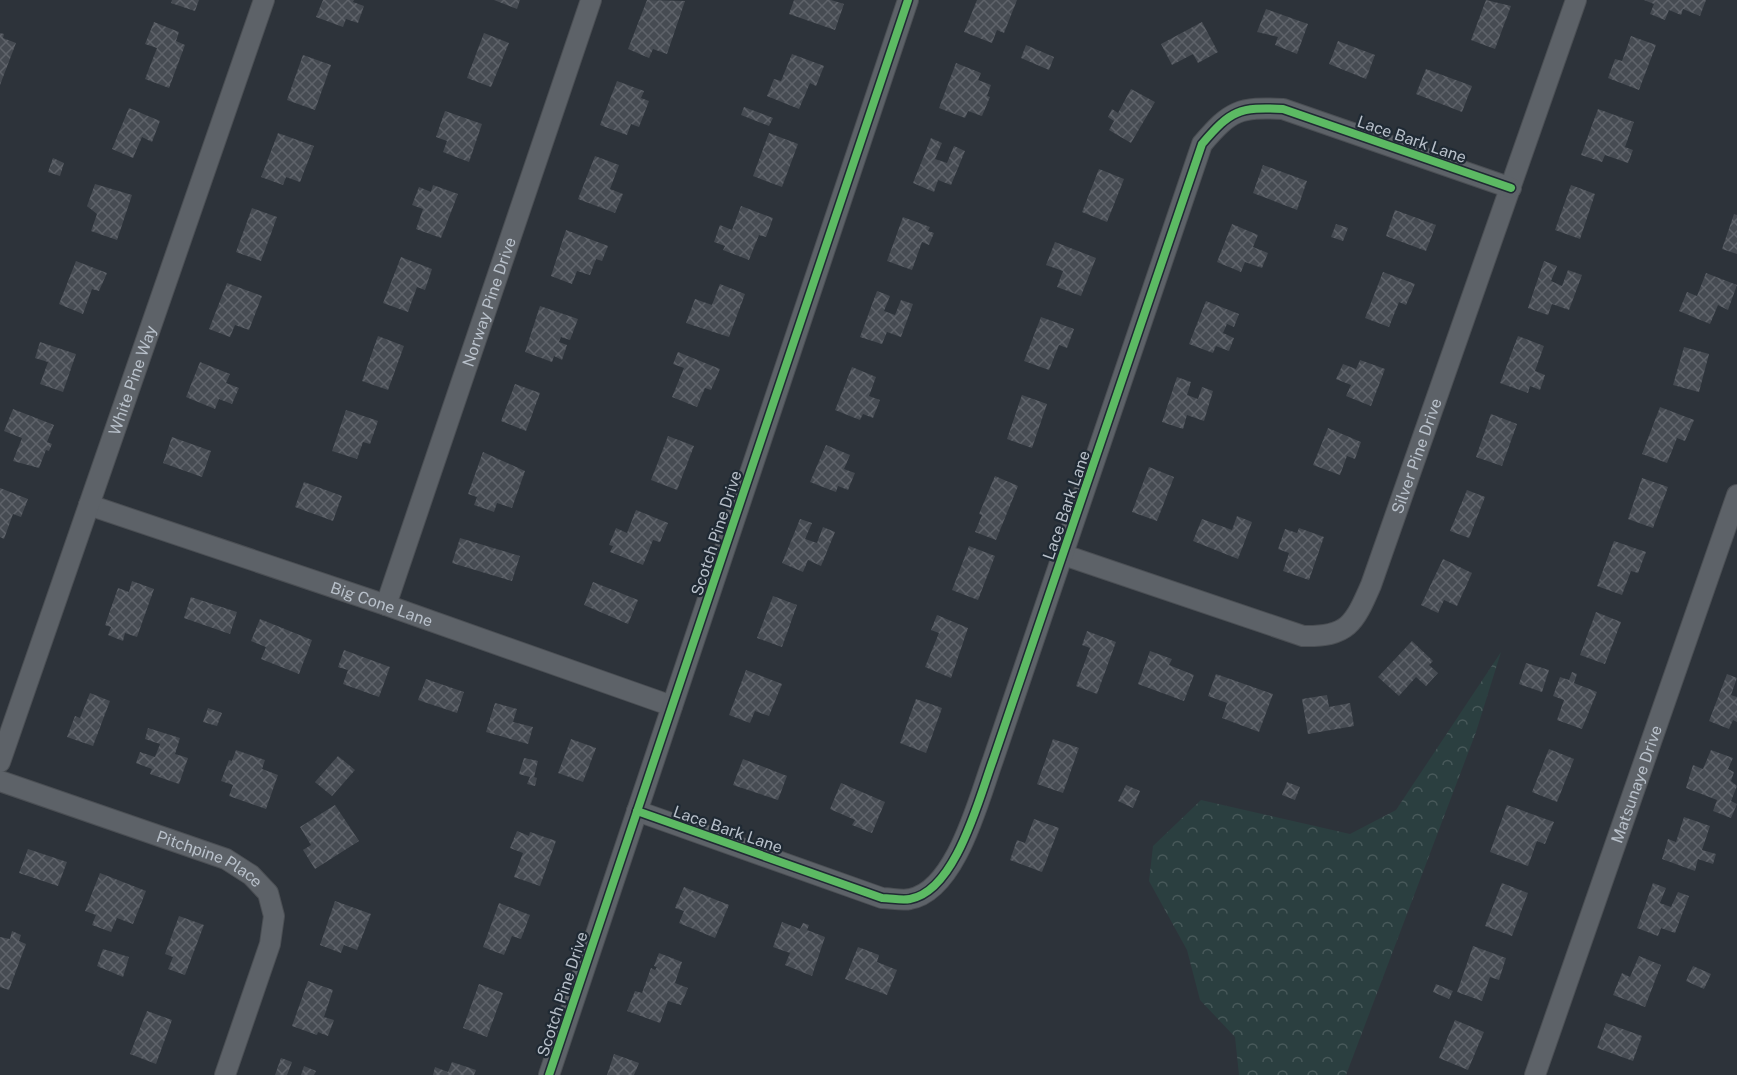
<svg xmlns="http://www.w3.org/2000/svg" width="1737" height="1075" font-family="'Public Sans',sans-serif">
<defs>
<pattern id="forest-crowns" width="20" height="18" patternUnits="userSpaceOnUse" patternTransform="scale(1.5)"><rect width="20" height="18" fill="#2b3f40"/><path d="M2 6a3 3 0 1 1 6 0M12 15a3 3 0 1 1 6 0" fill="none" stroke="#48595a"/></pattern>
<pattern id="building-cross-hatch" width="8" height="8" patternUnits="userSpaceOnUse" patternTransform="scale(1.5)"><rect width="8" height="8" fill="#464b52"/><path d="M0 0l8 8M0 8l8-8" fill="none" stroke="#5f636a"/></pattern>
</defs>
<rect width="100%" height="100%" fill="#2d333a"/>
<path fill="url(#forest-crowns)" d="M1501,652L1476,732L1346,1075H1239L1235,1037L1200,1000L1187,950L1149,881L1153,846L1201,800L1350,834L1396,810Z"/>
<g fill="url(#building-cross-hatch)">
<path d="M172,0H199L195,11L171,3Z"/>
<path d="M323,0H354L353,2L364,6L358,23L346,19L343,27L316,17Z"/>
<path d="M494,0H520L517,9Z"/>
<path d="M647,0L685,1L667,54L653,49L649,58L628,49Z"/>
<path d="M794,0H831L844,4L835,30L789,14Z"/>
<path d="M977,0H1017L1004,33L997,30L992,43L964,32Z"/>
<path d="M1486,0L1511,6L1495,49L1471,40Z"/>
<path d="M1644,0H1706L1700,16L1683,9L1681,15L1669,10L1665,20L1650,14L1654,4Z"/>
<path d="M1266,9L1308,24L1297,54L1275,45L1278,37L1257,32Z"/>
<path d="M154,22L179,32L176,41L185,45L169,88L145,79L157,48L145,44Z"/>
<path d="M1202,22L1218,52L1198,63L1193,54L1172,65L1161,44Z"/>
<path d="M0,33L4,34L3,38L16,43L0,85Z"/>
<path d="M484,33L509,43L491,87L467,78Z"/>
<path d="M1631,36L1656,45L1639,90L1608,78L1615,59L1622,61Z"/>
<path d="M1338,41L1375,55L1366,79L1329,64Z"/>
<path d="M1026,45L1054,57L1049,70L1021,58Z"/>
<path d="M792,54L824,66L816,86L810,83L799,109L767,96L774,79L781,81Z"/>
<path d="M303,55L331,65L315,110L287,100Z"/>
<path d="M956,63L981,73L978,80L991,85L987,96L990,97L982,116L968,111L965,118L939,108Z"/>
<path d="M1426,69L1472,86L1462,112L1416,94Z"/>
<path d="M617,81L644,91L641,98L649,101L639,127L631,124L627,135L600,125Z"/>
<path d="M1131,89L1155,102L1131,143L1109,130L1114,121L1108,117L1112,109L1118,113Z"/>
<path d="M744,107L773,118L769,126L741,115Z"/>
<path d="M129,108L160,121L152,142L142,137L133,158L112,149Z"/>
<path d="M1598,109L1634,122L1625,147L1633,150L1628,163L1605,155L1602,162L1581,155Z"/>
<path d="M445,111L482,124L469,162L443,152L447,141L436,137Z"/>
<path d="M278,133L314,146L300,182L286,177L283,185L261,177Z"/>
<path d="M769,133L798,144L782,187L753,176Z"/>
<path d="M931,138L942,143L935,159L947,163L954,146L965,151L951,185L938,180L934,192L913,183Z"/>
<path d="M595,156L619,165L610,189L623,194L615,213L578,199Z"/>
<path d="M53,158L64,163L60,176L48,172Z"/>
<path d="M1263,165L1307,181L1297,210L1253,193Z"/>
<path d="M1099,169L1124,179L1107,222L1082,212Z"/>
<path d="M95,184L132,195L117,240L91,231L97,214L87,206Z"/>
<path d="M433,185L458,194L441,238L416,229L423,209L412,205L419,187L431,192Z"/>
<path d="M1571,185L1595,194L1580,239L1555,230Z"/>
<path d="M741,206L773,218L766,237L759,235L749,260L723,250L725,246L714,242L720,225L732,230Z"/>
<path d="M252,208L277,217L261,261L236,252Z"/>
<path d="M1395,210L1436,225L1426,251L1386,236Z"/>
<path d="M1734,214L1737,215V254L1722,249Z"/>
<path d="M903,217L930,227L928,231L934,233L929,245L922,242L912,270L887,261Z"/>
<path d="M1232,224L1258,235L1253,247L1268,253L1262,268L1245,262L1241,272L1217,262Z"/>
<path d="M1336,224L1348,228L1343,241L1331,237Z"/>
<path d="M566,230L608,246L602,261L596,259L590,275L577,271L572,284L551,276Z"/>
<path d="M1055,242L1096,258L1081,296L1057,287L1063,271L1046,265Z"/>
<path d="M401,257L432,269L425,290L417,287L408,312L383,303Z"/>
<path d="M76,261L107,273L99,291L92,289L83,314L59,304Z"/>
<path d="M1544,261L1557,266L1551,281L1562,286L1568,270L1582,275L1569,310L1552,304L1548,315L1528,308Z"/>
<path d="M1383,272L1415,284L1406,305L1399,302L1389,327L1365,318Z"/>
<path d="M1706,273L1737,285L1728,310L1718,305L1710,324L1679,311L1687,292L1697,296Z"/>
<path d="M227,283L262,296L249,330L235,325L230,337L209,329Z"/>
<path d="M720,284L745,294L729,337L686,323L695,299L712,305Z"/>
<path d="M877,291L890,296L884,311L895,315L901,300L913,304L901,337L887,332L882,344L860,337Z"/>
<path d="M1206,301L1239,314L1234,327L1227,324L1223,333L1234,338L1229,351L1216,346L1213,353L1189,344Z"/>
<path d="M540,306L578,319L570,340L561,337L559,342L567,345L562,360L554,356L552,362L525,352Z"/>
<path d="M1041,317L1074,329L1067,348L1059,345L1049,370L1024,361Z"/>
<path d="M378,336L404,346L388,390L362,381Z"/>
<path d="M1518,336L1544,346L1535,371L1545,375L1540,390L1530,386L1528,393L1500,383Z"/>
<path d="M40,342L76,354L63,392L40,384L48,362L35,358Z"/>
<path d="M1684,347L1709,354L1699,392L1673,385Z"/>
<path d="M678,352L720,369L711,390L705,388L697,407L672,397L684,368L673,364Z"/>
<path d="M1360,360L1385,369L1371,406L1346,396L1351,385L1336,379L1343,364L1356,369Z"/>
<path d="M200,362L230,374L226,383L239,388L232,404L219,399L215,409L186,397Z"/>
<path d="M852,367L876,377L869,396L880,400L873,418L863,414L860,420L835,410Z"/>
<path d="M1177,377L1191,382L1187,395L1198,399L1202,387L1213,391L1204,421L1187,415L1183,429L1162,422Z"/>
<path d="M515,384L540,393L526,431L501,421Z"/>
<path d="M1022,395L1047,404L1032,448L1007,439Z"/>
<path d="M1660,407L1694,420L1685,441L1677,438L1667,463L1642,454Z"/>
<path d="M13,409L54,425L47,442L52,444L49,451L46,450L39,468L13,461L22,438L4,431Z"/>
<path d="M346,410L378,421L370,444L363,442L357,459L332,451Z"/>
<path d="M1491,414L1517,424L1502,466L1476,457Z"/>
<path d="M1328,428L1361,442L1355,459L1347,456L1340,475L1313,465Z"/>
<path d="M668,436L694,446L677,490L651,480Z"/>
<path d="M172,437L211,451L202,477L163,463Z"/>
<path d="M826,445L850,455L844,469L855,473L848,490L838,486L836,492L810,482Z"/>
<path d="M483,452L525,471L512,508L497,503L494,512L474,505L477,497L468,494Z"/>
<path d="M1149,467L1174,477L1157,521L1132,512Z"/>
<path d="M995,476L1018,486L996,540L975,532L982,515L979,514Z"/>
<path d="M1642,478L1668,487L1653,528L1628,519Z"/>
<path d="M304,482L342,496L333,521L295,507Z"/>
<path d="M0,488L28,499L21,517L13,514L4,539L0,537Z"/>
<path d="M1467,490L1485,497L1469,538L1450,531Z"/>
<path d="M636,510L668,523L660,542L653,540L643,565L610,552L613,546L609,545L616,528L627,533Z"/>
<path d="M1237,516L1252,522L1238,559L1193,541L1202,519L1232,530Z"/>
<path d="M800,519L812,523L805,539L817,543L823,527L835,532L821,566L808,560L803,572L782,563Z"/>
<path d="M1299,528L1324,537L1309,580L1283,571L1289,553L1278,549L1285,529L1297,533Z"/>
<path d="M460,538L520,556L512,581L452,563Z"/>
<path d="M1614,541L1646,552L1638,573L1631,571L1622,595L1597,586Z"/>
<path d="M969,546L995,556L978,600L952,590Z"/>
<path d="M1443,559L1472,573L1457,606L1444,600L1438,613L1421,605Z"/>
<path d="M132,581L154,589L137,637L125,633L123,641L108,635L111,627L105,625L118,588L129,592Z"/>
<path d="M593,582L638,600L628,624L584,605Z"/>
<path d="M773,596L797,605L782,647L757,638Z"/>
<path d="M191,597L237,612L230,634L184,618Z"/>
<path d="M1596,612L1621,622L1605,664L1580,655Z"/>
<path d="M937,615L968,628L951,678L925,667L939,633L931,630Z"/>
<path d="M260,619L312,640L299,674L261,659L266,647L251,641Z"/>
<path d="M1087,631L1116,642L1097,694L1076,686L1090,648L1082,645Z"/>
<path d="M1412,641L1433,661L1429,665L1438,673L1426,686L1416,677L1399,696L1378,677Z"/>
<path d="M344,650L390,667L379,697L343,684L348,670L338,667Z"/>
<path d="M1150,651L1172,659L1169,665L1194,675L1184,701L1138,684Z"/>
<path d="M1526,663L1549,670L1542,692L1519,684Z"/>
<path d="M746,670L782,684L769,716L755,711L750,723L729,715Z"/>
<path d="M1572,672L1577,674L1574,683L1597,692L1582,729L1557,720L1564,700L1553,696L1560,677L1569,680Z"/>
<path d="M1216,674L1273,694L1259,732L1222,718L1227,703L1208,696Z"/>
<path d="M1727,674L1737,678L1731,695L1737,697V722L1733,720L1729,729L1709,721Z"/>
<path d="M426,679L464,692L457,713L418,700Z"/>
<path d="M90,693L110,701L93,746L67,737L75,716L80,718Z"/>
<path d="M1327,695L1329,707L1350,703L1354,726L1308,734L1302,699Z"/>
<path d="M916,699L942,708L926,753L900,743Z"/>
<path d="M495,703L517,709L513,722L533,727L528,744L486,732Z"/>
<path d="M208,708L222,713L217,726L203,722Z"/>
<path d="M148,728L180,738L175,754L188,758L179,784L150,774L152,769L136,763L140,752L155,757L160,744L145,739Z"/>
<path d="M571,739L596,748L583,782L558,773Z"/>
<path d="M1053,739L1079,748L1063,793L1037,784Z"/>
<path d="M1549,749L1574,759L1557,802L1532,792Z"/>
<path d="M236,750L265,760L262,769L278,775L266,809L229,796L233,785L221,781L229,760L232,761Z"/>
<path d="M1711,750L1733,758L1728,769L1734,772L1731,781L1737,786L1731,801L1737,804L1731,818L1713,811L1717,800L1686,788L1693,765L1703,769Z"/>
<path d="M338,756L355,770L332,796L315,782Z"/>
<path d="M524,758L538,761L534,777L537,778L535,786L527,784L530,777L519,774Z"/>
<path d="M743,759L787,776L778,800L733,785Z"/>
<path d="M1287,782L1300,787L1295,800L1282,795Z"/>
<path d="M841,783L885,802L872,833L852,825L855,820L830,809Z"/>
<path d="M1126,785L1140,791L1133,808L1118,801Z"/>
<path d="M335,805L359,841L315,869L303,850L311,845L300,827Z"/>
<path d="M1507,805L1554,822L1545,844L1537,841L1528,866L1490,852Z"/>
<path d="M1684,817L1710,826L1702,850L1716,854L1713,864L1698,859L1695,871L1662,859L1668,839L1676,842Z"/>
<path d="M1034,819L1059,828L1042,872L1010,860L1017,840L1025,843Z"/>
<path d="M517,831L529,836L530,832L556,841L540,886L514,877L523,853L510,848Z"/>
<path d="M28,849L67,862L58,886L19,873Z"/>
<path d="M100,873L146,891L133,924L117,918L111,932L92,925L96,915L85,911Z"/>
<path d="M1502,883L1528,893L1512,936L1485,926Z"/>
<path d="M1653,883L1666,888L1660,903L1671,907L1678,892L1689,896L1675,933L1661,928L1658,936L1637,928Z"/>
<path d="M684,887L729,905L715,938L679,923L684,911L675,908Z"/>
<path d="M335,901L371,914L357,950L344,945L341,953L320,945Z"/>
<path d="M499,903L530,915L521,939L512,936L504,955L483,947Z"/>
<path d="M179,916L204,925L185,975L168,969L173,957L165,954Z"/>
<path d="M782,922L800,929L803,923L809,925L807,930L825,937L812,976L785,965L790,953L773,947Z"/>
<path d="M12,931L21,935L19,941L26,944L9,990L0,987V937L10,939Z"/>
<path d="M1473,946L1506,958L1499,980L1490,977L1482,1001L1457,992Z"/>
<path d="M858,947L879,955L877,962L897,970L887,995L845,979Z"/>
<path d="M103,949L129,957L123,977L97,966Z"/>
<path d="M659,953L682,962L675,983L688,988L681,1005L668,1001L660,1023L627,1011L635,991L642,993L651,968L655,970L657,967L654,966Z"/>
<path d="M1639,956L1661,965L1645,1007L1613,995L1622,973L1630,977Z"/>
<path d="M1693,966L1711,974L1704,989L1686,981Z"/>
<path d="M308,981L333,990L324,1017L334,1020L328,1036L318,1032L317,1035L292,1026Z"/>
<path d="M479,984L503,993L487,1037L463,1028Z"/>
<path d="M1436,984L1453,991L1449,999L1433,992Z"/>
<path d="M147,1011L172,1020L156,1064L130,1054Z"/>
<path d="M1455,1020L1484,1032L1468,1070L1439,1058Z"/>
<path d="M1606,1023L1642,1036L1633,1061L1597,1048Z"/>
<path d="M614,1054L639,1063L634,1075H607Z"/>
<path d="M281,1058L292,1062L287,1075H275Z"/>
<path d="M452,1062L476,1070L474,1075H433L435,1067L448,1072Z"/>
<path d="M304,1066L316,1071L314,1075H301Z"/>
</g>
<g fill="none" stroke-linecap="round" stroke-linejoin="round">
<defs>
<g id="minor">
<path id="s1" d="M89,505L386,605L672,706"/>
<path id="s2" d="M1064,555L1303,636C1348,637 1354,624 1371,585L1576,0"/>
<path id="s3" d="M386,605L591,0"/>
<path id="s4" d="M0,762L264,0"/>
<path id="s5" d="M0,781L226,859L251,875L268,893L274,916L270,944L225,1075"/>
<path d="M637,811L882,898C891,898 902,901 910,899C956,891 979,798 993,760L1202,144C1231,110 1239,107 1283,109L1511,188"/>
<path d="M549,1075L908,0"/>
<path id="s6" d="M1535,1075L1737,495"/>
</g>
</defs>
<use href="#minor" stroke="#4b4f54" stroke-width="22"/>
<use href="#minor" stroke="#5d6268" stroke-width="20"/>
<defs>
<g id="cycleway">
<path d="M637,811L882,898C891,898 902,901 910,899C956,891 979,798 993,760L1202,144C1231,110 1239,107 1283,109L1511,188"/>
<path d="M549,1075L908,0"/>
</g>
</defs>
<use href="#cycleway" stroke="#202a34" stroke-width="11"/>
<use href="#cycleway" stroke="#5cba63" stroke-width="8"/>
</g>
<g text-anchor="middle" stroke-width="4.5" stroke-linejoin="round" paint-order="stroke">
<g font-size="16" fill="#b8c0ca" stroke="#202a34">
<text transform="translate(1412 139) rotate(19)" y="6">Lace Bark Lane</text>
<text dy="6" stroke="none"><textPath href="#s3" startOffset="320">Norway Pine Drive</textPath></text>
<text dy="6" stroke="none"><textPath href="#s4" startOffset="404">White Pine Way</textPath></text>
<text dy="6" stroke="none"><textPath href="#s2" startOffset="483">Silver Pine Drive</textPath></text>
<text transform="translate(1066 505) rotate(-71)" y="6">Lace Bark Lane</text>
<text transform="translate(716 533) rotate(-72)" y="6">Scotch Pine Drive</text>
<text dy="6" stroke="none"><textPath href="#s1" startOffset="309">Big Cone Lane</textPath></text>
<text dy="6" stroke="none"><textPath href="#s6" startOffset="308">Matsunaye Drive</textPath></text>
<text transform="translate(728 829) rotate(19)" y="6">Lace Bark Lane</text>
<text dy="6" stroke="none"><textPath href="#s5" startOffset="224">Pitchpine Place</textPath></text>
<text transform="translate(562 994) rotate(-72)" y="6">Scotch Pine Drive</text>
</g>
</g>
</svg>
